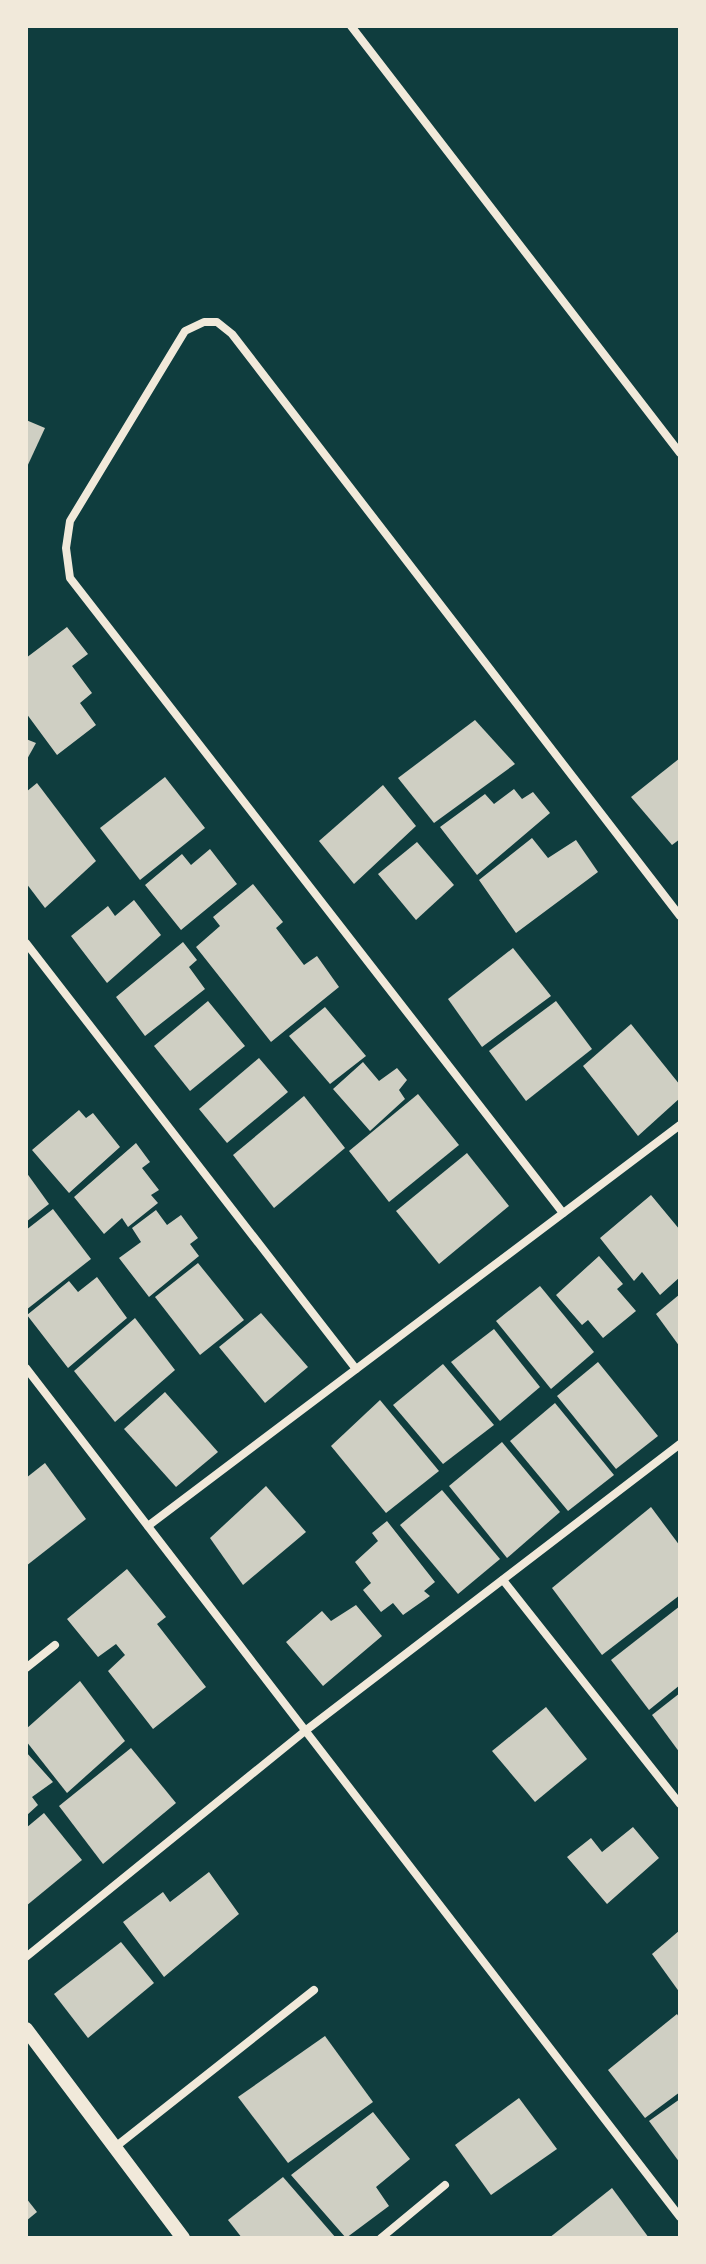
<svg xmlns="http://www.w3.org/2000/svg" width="706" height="2264" font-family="'PT Sans Narrow',sans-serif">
<rect width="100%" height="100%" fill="#0f3d3e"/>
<g fill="#cfcfc3">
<path d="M26,420L45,428L26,469Z"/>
<path d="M67,627L88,654L72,666L92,693L80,703L96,725L57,755L26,713V658Z"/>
<path d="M475,720L515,764L434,823L398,778Z"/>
<path d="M26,739L36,743L26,761Z"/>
<path d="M680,758V839L672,845L631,797Z"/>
<path d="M165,777L205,828L140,880L100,828Z"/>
<path d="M37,783L96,861L45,908L26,883V792Z"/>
<path d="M383,785L416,826L354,884L319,841Z"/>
<path d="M514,789L522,799L533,792L550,813L477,875L440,827L485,794L494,804Z"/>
<path d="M532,838L548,858L576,840L598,872L516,933L479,880Z"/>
<path d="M417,842L454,885L416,920L378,874Z"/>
<path d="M210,849L237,884L181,930L145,885L182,854L191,865Z"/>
<path d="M253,884L283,922L276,928L304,965L317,956L339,987L271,1042L196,947L220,926L213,917Z"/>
<path d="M134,900L161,935L107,983L71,936L108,906L115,916Z"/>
<path d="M183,942L197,960L189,967L205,989L145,1036L116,997Z"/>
<path d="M513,948L551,996L482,1047L448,999Z"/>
<path d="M208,1001L245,1046L190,1091L154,1046Z"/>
<path d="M556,1001L592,1049L526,1101L489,1051Z"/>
<path d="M325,1007L366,1056L330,1084L289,1036Z"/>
<path d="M631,1024L680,1085V1098L638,1136L583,1066Z"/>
<path d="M259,1058L288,1092L227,1143L199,1109Z"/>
<path d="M363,1062L379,1081L397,1068L407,1080L399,1090L405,1099L370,1131L333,1089Z"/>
<path d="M418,1094L459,1145L389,1202L349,1151Z"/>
<path d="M304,1096L345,1148L274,1208L233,1155Z"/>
<path d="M79,1110L86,1118L93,1113L120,1147L69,1193L32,1150Z"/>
<path d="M136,1143L150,1162L142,1168L159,1190L151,1195L158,1203L128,1227L122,1218L104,1234L74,1197Z"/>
<path d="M467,1153L509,1206L439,1264L396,1211Z"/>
<path d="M26,1172L49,1204L26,1222Z"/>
<path d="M651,1195L680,1230V1277L660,1295L642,1272L634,1281L600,1238Z"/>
<path d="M53,1209L91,1259L26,1310V1230Z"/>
<path d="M156,1210L167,1225L181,1215L198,1238L190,1244L199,1256L149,1297L119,1258L141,1242L132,1228Z"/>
<path d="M599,1256L623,1284L617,1289L636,1311L603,1338L588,1320L582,1325L556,1295Z"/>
<path d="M198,1263L244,1320L200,1355L155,1297Z"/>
<path d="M97,1277L127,1318L68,1368L27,1315L69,1281L78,1292Z"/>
<path d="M540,1286L594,1352L551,1389L496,1321Z"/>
<path d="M680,1294V1347L656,1314Z"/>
<path d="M261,1313L308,1367L265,1403L219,1347Z"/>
<path d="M135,1318L175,1370L115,1422L74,1371Z"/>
<path d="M494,1329L540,1387L500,1421L451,1362Z"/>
<path d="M598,1362L658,1436L616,1469L557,1396Z"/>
<path d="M443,1364L494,1425L443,1464L393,1405Z"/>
<path d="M165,1392L218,1452L176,1487L124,1429Z"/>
<path d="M380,1400L439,1471L386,1513L331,1446Z"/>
<path d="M555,1403L614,1475L568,1511L510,1441Z"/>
<path d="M502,1442L560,1512L507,1558L449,1486Z"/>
<path d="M45,1463L86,1519L26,1566V1478Z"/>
<path d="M266,1486L306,1532L243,1585L210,1538Z"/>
<path d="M442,1490L500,1559L458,1594L400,1525Z"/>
<path d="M651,1507L680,1546V1595L602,1655L552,1588Z"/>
<path d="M387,1521L435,1582L424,1591L430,1596L403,1615L393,1603L381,1612L363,1590L371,1583L355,1562L378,1541L372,1533Z"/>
<path d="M127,1569L166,1617L157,1624L206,1687L153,1729L108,1671L125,1655L116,1644L98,1657L67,1619Z"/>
<path d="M356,1605L382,1636L323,1686L286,1642L322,1611L331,1621Z"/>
<path d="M680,1606V1685L649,1710L611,1660Z"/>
<path d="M80,1681L125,1741L67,1793L26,1741V1729Z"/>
<path d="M680,1693V1753L652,1715Z"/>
<path d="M546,1707L587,1759L535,1802L492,1751Z"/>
<path d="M131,1748L176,1803L103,1864L59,1806Z"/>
<path d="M26,1752L53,1782L32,1797L38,1805L26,1816Z"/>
<path d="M44,1813L82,1860L26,1906V1828Z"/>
<path d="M633,1827L659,1858L607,1904L567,1857L591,1838L602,1852Z"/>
<path d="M209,1872L239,1914L164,1977L123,1922L163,1892L170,1902Z"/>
<path d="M680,1930V1993L652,1954Z"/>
<path d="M121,1942L154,1983L88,2038L54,1994Z"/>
<path d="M677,2014L680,2019V2092L645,2118L608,2070Z"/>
<path d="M325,2036L373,2102L288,2163L238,2097Z"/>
<path d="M519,2098L557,2149L491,2195L455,2145Z"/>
<path d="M680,2099V2163L649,2121Z"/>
<path d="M373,2112L410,2159L376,2187L389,2206L346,2238L291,2175Z"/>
<path d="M283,2177L336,2238H242L228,2220Z"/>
<path d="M612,2188L649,2238H549Z"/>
<path d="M26,2198L37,2212L26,2221Z"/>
</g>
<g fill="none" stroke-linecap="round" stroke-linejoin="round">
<g stroke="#f1e9da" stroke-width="8">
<path d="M351,26L680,453"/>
<path d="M26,943L356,1369"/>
<path d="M563,1213L70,578L66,548L70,521L185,331L204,322H217L232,334L680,916"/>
<path d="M26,1368L680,2217"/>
<path d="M148,1526L680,1125"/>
<path d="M503,1580L680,1804"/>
<path d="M26,1668L55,1645"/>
<path d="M26,1957L305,1731L680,1444"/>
<path d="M114,2148L314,1990"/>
<path d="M381,2238L445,2185"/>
</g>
<path stroke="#f1e9da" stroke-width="14" d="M26,2029L183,2238"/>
</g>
<rect width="706" height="2264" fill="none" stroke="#f1e9da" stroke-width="56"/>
</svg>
